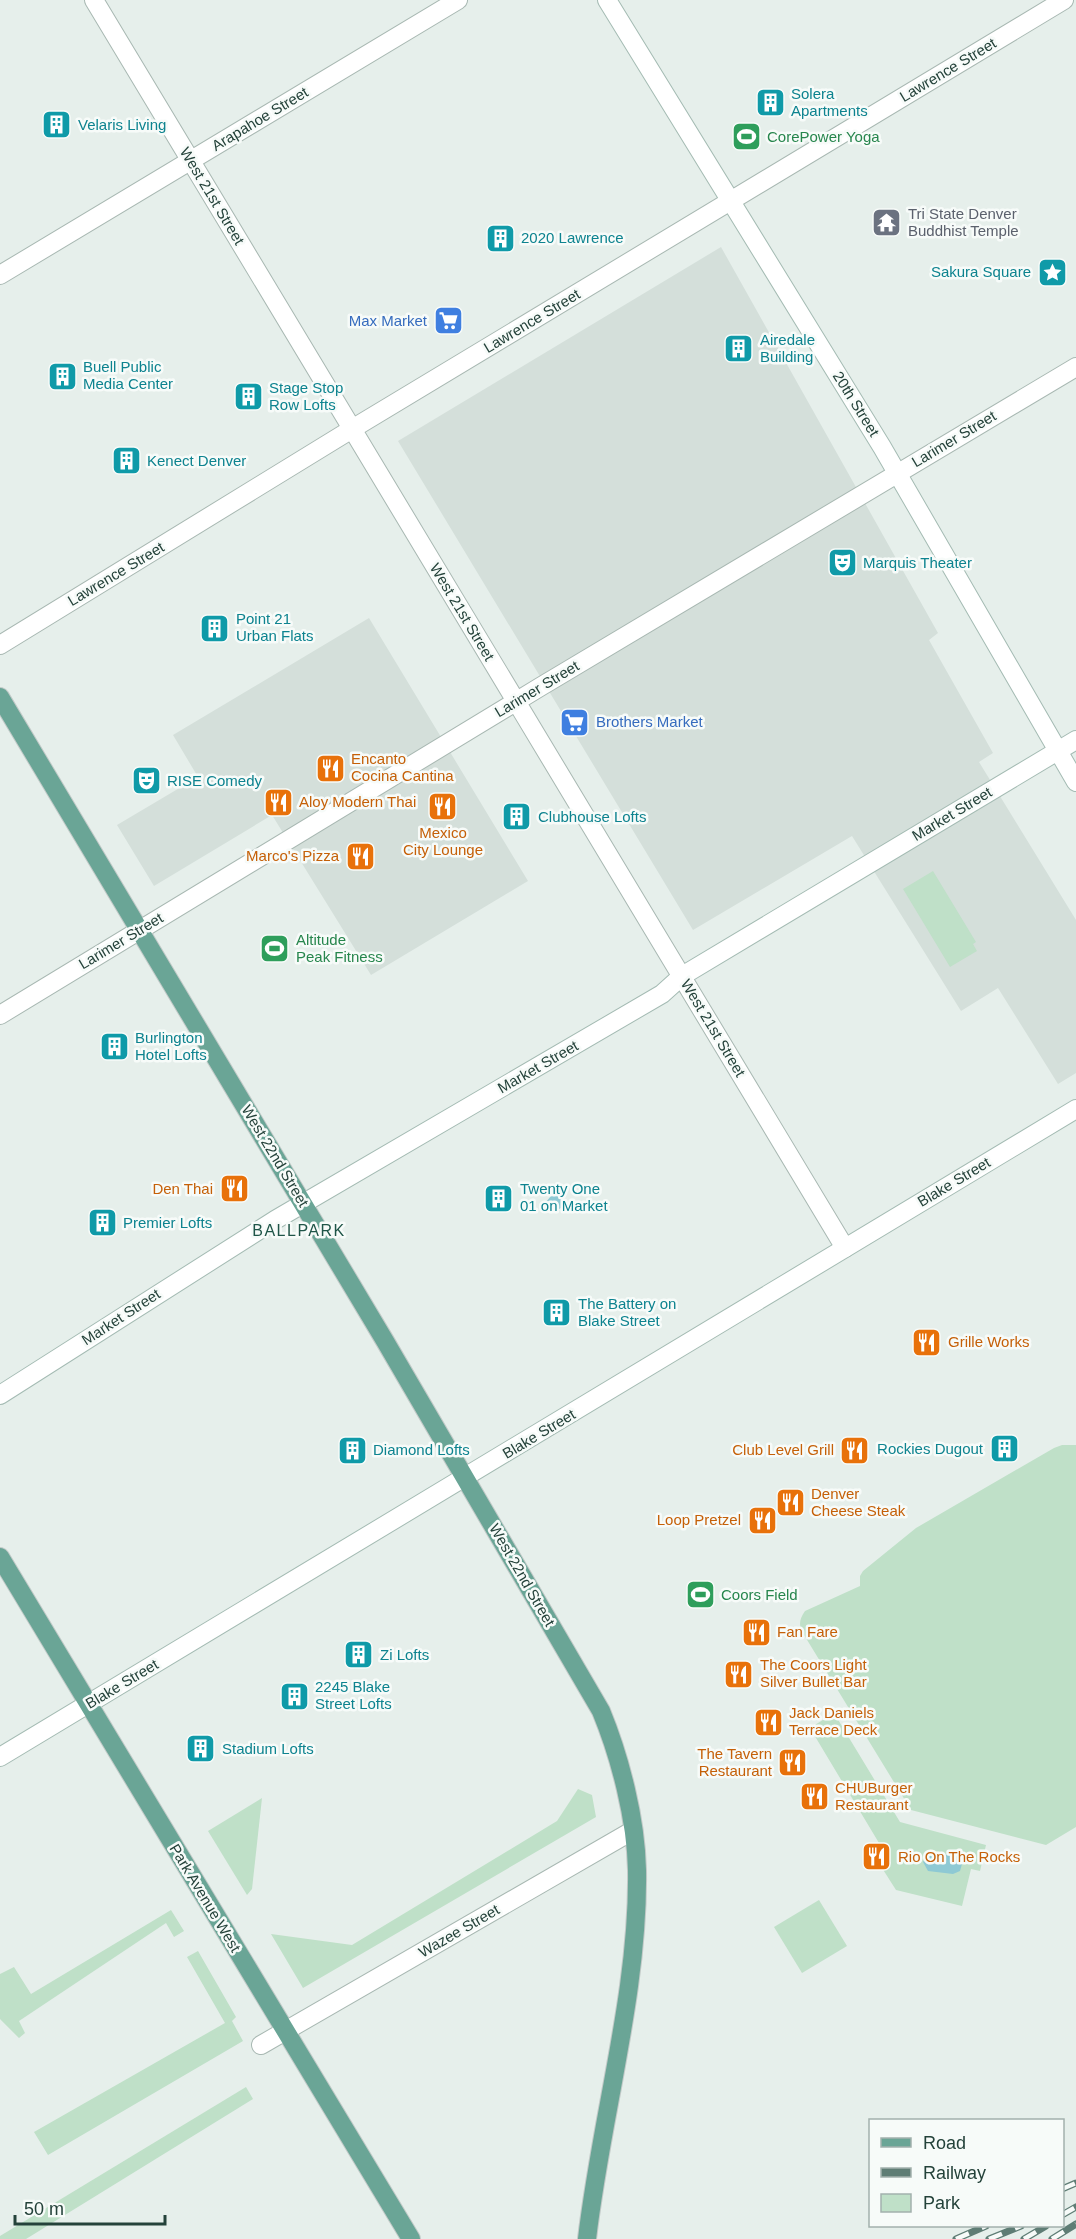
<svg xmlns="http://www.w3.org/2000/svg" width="1076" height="2239" font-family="Helvetica,sans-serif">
<rect width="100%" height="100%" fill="#e6efeb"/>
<g fill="#d4dfda">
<path d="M721,247L938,633L929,640L993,753L979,762L1076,920V1073L1058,1084L998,988L961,1011L852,836L693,930L398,441Z"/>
<path d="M369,618L528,881L371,975L272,815L154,886L117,825L198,777L173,735Z"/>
</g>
<g fill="#bfe0c8">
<path d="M933,871L976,942L973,944L977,951L950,967L903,889Z"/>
<path d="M1062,1445H1076V1827L1046,1845L911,1810L801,1630C799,1623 800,1618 805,1611L860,1586V1576L863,1571L916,1528L1054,1448Z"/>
<path d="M834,1713L900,1822L986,1845L980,1871L971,1869L962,1906L896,1890L882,1868L891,1863L810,1728Z"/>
<path d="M578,1789L592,1795L596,1817L303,1988L271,1934L352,1945L557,1821Z"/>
<path d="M262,1798L252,1889L247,1895L208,1831Z"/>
<path d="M819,1900L847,1946L802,1973L774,1927Z"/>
<path d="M171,1910L184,1931L174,1937L166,1923L19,2021L25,2033L19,2038L0,2019V1974L14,1967L31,1994Z"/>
<path d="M198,1951L236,2017L232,2021L243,2041L48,2155L34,2132L225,2023L187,1957Z"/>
<path d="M246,2087L253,2099L26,2239H0V2236Z"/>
</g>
<g fill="#8ec9d4">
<path d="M556,1190L568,1204L552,1213L546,1202Z"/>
<path d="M931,1852L957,1857L962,1864L960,1871L953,1874L928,1871L923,1862L927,1855Z"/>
</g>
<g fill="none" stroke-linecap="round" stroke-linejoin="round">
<defs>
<path id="minor" d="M261,2045L632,1831"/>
<g id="tertiary">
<path d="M94,0L845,1248"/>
<path d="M0,275L458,0"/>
<path d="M0,645L352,429L1064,0"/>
<path d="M0,1015L540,687L1076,367"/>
</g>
<g id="secondary">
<path d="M607,0L882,447L1076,782"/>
<path d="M0,1395L275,1220L662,994L682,976L1076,740"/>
<path d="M0,1757L1076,1109"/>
</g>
<g id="primary">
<path d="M0,697L385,1341L601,1711C620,1757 636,1819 637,1870C639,1992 601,2117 587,2239"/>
<path d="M0,1557L411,2239"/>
</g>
</defs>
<use href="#minor" stroke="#a8b8b2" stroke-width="20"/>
<use href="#tertiary" stroke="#a8b8b2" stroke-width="20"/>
<use href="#secondary" stroke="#a4bbb3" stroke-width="20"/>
<use href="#primary" stroke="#c2cac8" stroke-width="20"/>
<use href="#minor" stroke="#fff" stroke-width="18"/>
<use href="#tertiary" stroke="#fff" stroke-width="18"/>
<use href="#secondary" stroke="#fff" stroke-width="18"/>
<use href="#primary" stroke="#6aa596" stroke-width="18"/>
<defs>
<g id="rail">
<path d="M1062,2189L1076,2183"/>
<path d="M1062,2215L1076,2207"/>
<path d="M956,2239L986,2226"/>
<path d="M989,2239L1021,2226"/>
<path d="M1024,2239L1046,2226"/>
<path d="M1052,2239L1076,2224"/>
</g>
</defs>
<use href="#rail" stroke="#5f7d75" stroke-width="7"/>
<use href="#rail" stroke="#f7fbf9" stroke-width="4.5" stroke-dasharray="14" stroke-linecap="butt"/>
</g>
<defs>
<symbol id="building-square" viewBox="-11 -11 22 22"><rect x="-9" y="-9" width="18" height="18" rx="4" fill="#0f9aa8" stroke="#f7fbf9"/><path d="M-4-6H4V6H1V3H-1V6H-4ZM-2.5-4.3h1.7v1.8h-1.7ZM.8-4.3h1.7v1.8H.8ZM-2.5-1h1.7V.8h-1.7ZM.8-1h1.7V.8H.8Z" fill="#fff"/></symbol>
<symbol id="stadium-square" viewBox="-11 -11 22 22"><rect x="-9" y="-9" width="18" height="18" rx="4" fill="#2e9e5b" stroke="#f7fbf9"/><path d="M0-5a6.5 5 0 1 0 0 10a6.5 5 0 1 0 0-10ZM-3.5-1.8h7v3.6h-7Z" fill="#fff"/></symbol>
<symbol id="temple-square" viewBox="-11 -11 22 22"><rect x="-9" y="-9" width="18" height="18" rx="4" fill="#6b7280" stroke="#f7fbf9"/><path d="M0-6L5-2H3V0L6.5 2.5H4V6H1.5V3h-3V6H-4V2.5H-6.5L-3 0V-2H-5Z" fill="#fff"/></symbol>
<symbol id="sight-square" viewBox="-11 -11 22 22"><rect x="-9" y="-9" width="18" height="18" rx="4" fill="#0f9aa8" stroke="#f7fbf9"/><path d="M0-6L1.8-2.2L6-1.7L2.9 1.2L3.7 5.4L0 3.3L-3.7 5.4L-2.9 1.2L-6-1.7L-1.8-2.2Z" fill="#fff"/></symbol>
<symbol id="supermarket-square" viewBox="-11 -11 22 22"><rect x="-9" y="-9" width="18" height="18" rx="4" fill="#3f7fe0" stroke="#f7fbf9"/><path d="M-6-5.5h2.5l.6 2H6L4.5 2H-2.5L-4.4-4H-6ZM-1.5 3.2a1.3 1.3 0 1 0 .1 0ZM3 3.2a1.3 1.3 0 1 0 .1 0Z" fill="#fff"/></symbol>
<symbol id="theatre-square" viewBox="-11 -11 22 22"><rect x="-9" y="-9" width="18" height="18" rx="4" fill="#0f9aa8" stroke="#f7fbf9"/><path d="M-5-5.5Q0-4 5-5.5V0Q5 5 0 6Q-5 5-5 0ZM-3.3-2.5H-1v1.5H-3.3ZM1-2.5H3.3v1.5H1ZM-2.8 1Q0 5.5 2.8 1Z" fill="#fff"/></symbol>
<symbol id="restaurant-square" viewBox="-11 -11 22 22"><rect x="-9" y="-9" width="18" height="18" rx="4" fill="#e8710a" stroke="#f7fbf9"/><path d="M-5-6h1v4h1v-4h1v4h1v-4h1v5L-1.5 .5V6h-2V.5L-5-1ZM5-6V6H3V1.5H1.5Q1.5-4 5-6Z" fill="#fff"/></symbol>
</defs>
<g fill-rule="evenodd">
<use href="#building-square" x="754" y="86" width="33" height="33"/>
<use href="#building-square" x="40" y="108" width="33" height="33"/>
<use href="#stadium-square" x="730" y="120" width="33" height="33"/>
<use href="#temple-square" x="870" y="206" width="33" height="33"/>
<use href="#building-square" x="484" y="222" width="33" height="33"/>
<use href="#sight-square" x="1036" y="256" width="33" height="33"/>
<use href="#supermarket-square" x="432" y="304" width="33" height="33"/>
<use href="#building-square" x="722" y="332" width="33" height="33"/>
<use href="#building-square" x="46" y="360" width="33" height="33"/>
<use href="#building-square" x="232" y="380" width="33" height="33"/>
<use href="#building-square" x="110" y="444" width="33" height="33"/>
<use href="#theatre-square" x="826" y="546" width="33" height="33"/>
<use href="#building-square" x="198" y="612" width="33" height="33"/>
<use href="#supermarket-square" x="558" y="706" width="33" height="33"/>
<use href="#restaurant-square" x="314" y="752" width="33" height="33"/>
<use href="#theatre-square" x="130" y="764" width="33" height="33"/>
<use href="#restaurant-square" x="262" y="786" width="33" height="33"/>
<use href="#restaurant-square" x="426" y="790" width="33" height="33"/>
<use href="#building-square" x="500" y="800" width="33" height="33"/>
<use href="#restaurant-square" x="344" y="840" width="33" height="33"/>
<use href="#stadium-square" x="258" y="932" width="33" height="33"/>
<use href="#building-square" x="98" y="1030" width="33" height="33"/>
<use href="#restaurant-square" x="218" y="1172" width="33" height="33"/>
<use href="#building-square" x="482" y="1182" width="33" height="33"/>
<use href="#building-square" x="86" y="1206" width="33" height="33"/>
<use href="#building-square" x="540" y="1296" width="33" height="33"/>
<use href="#restaurant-square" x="910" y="1326" width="33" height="33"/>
<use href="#building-square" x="988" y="1432" width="33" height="33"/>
<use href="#building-square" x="336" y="1434" width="33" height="33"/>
<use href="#restaurant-square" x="838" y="1434" width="33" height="33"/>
<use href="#restaurant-square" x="774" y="1486" width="33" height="33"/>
<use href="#restaurant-square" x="746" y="1504" width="33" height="33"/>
<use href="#stadium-square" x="684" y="1578" width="33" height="33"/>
<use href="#restaurant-square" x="740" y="1616" width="33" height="33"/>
<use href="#building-square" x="342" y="1638" width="33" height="33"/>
<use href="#restaurant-square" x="722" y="1658" width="33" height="33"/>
<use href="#building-square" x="278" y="1680" width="33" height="33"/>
<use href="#restaurant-square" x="752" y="1706" width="33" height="33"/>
<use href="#building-square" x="184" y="1732" width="33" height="33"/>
<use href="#restaurant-square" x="776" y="1746" width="33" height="33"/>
<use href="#restaurant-square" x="798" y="1780" width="33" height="33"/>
<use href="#restaurant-square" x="860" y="1840" width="33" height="33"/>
</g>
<g text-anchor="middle" stroke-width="5" stroke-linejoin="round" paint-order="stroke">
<g font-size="15" fill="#24423a" stroke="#f7fbf9">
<text transform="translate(948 70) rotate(-31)" y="5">Lawrence Street</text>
<text transform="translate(260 119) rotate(-31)" y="5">Arapahoe Street</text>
<text transform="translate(212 196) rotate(59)" y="5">West 21st Street</text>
<text transform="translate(532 321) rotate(-31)" y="5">Lawrence Street</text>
<text transform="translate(856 404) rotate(58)" y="5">20th Street</text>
<text transform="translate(954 439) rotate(-31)" y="5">Larimer Street</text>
<text transform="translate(116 574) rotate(-31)" y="5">Lawrence Street</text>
<text transform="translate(462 612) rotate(59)" y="5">West 21st Street</text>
<text transform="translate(537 689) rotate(-31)" y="5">Larimer Street</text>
<text transform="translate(952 814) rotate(-31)" y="5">Market Street</text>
<text transform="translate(121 941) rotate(-31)" y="5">Larimer Street</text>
<text transform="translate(713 1028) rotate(59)" y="5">West 21st Street</text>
<text transform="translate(538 1067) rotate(-30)" y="5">Market Street</text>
<text transform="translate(275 1156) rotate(59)" y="5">West 22nd Street</text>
<text transform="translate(954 1182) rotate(-31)" y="5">Blake Street</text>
<text transform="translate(121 1317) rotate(-33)" y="5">Market Street</text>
<text transform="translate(539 1434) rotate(-31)" y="5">Blake Street</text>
<text transform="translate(522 1575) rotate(60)" y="5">West 22nd Street</text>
<text transform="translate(122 1684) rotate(-31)" y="5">Blake Street</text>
<text transform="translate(205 1898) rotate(59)" y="5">Park Avenue West</text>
<text transform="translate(459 1931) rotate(-30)" y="5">Wazee Street</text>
</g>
<g font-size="15" fill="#0d838f" stroke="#f7fbf9" text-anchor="start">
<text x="791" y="99">Solera<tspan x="791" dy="17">Apartments</tspan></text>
<text x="78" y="130">Velaris Living</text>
<text x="521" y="243">2020 Lawrence</text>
<text x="1031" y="277" text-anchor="end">Sakura Square</text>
<text x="760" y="345">Airedale<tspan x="760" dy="17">Building</tspan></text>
<text x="83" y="372">Buell Public<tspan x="83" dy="17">Media Center</tspan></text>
<text x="269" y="393">Stage Stop<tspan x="269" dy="17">Row Lofts</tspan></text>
<text x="147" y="466">Kenect Denver</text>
<text x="863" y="568">Marquis Theater</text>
<text x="236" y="624">Point 21<tspan x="236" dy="17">Urban Flats</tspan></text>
<text x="167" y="786">RISE Comedy</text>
<text x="538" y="822">Clubhouse Lofts</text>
<text x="135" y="1043">Burlington<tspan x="135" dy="17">Hotel Lofts</tspan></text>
<text x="520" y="1194">Twenty One<tspan x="520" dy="17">01 on Market</tspan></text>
<text x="123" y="1228">Premier Lofts</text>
<text x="578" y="1309">The Battery on<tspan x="578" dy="17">Blake Street</tspan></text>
<text x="983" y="1454" text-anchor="end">Rockies Dugout</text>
<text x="373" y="1455">Diamond Lofts</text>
<text x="380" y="1660">Zi Lofts</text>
<text x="315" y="1692">2245 Blake<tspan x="315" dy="17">Street Lofts</tspan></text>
<text x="222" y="1754">Stadium Lofts</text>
</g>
<g font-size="15" fill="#27864d" stroke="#f7fbf9" text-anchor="start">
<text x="767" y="142">CorePower Yoga</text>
<text x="296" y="945">Altitude<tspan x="296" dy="17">Peak Fitness</tspan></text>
<text x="721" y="1600">Coors Field</text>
</g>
<g font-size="15" fill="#5b616d" stroke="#f7fbf9" text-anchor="start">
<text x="908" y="219">Tri State Denver<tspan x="908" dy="17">Buddhist Temple</tspan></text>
</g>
<g font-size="15" fill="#366cbe" stroke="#f7fbf9" text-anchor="end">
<text x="427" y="326">Max Market</text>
<text x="596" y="727" text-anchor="start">Brothers Market</text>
</g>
<g font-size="15" fill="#c56008" stroke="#f7fbf9" text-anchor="start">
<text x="351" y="764">Encanto<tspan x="351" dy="17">Cocina Cantina</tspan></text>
<text x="299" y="807">Aloy Modern Thai</text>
<text x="443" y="838" text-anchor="middle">Mexico<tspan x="443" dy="17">City Lounge</tspan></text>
<text x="339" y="861" text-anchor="end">Marco's Pizza</text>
<text x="213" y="1194" text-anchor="end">Den Thai</text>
<text x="948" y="1347">Grille Works</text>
<text x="834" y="1455" text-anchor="end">Club Level Grill</text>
<text x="811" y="1499">Denver<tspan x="811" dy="17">Cheese Steak</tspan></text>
<text x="741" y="1525" text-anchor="end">Loop Pretzel</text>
<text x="777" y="1637">Fan Fare</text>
<text x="760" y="1670">The Coors Light<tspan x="760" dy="17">Silver Bullet Bar</tspan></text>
<text x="789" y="1718">Jack Daniels<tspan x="789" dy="17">Terrace Deck</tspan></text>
<text x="772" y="1759" text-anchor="end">The Tavern<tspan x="772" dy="17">Restaurant</tspan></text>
<text x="835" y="1793">CHUBurger<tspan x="835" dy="17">Restaurant</tspan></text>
<text x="898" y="1862">Rio On The Rocks</text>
</g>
<g font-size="16" letter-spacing="1.5" fill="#1f5548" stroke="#f7fbf9">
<text x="299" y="1236">BALLPARK</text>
</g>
</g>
<rect x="869" y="2119" width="195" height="108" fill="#f7fbf9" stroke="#a3b1ad" stroke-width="1.5"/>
<rect x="881" y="2138" width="30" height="9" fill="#6aa596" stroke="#a3b1ad" stroke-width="1.5"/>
<text x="923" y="2149" font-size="18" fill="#24423a">Road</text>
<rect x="881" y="2168" width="30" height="9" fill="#5f7d75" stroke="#a3b1ad" stroke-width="1.5"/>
<text x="923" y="2179" font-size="18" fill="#24423a">Railway</text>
<rect x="881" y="2194" width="30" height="18" fill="#bfe0c8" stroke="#a3b1ad" stroke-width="1.5"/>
<text x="923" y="2209" font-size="18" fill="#24423a">Park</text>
<path d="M15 2215v9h150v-9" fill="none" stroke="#24423a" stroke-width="3"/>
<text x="24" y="2215" font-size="18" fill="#24423a" stroke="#f7fbf9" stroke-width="4.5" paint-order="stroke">50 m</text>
</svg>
